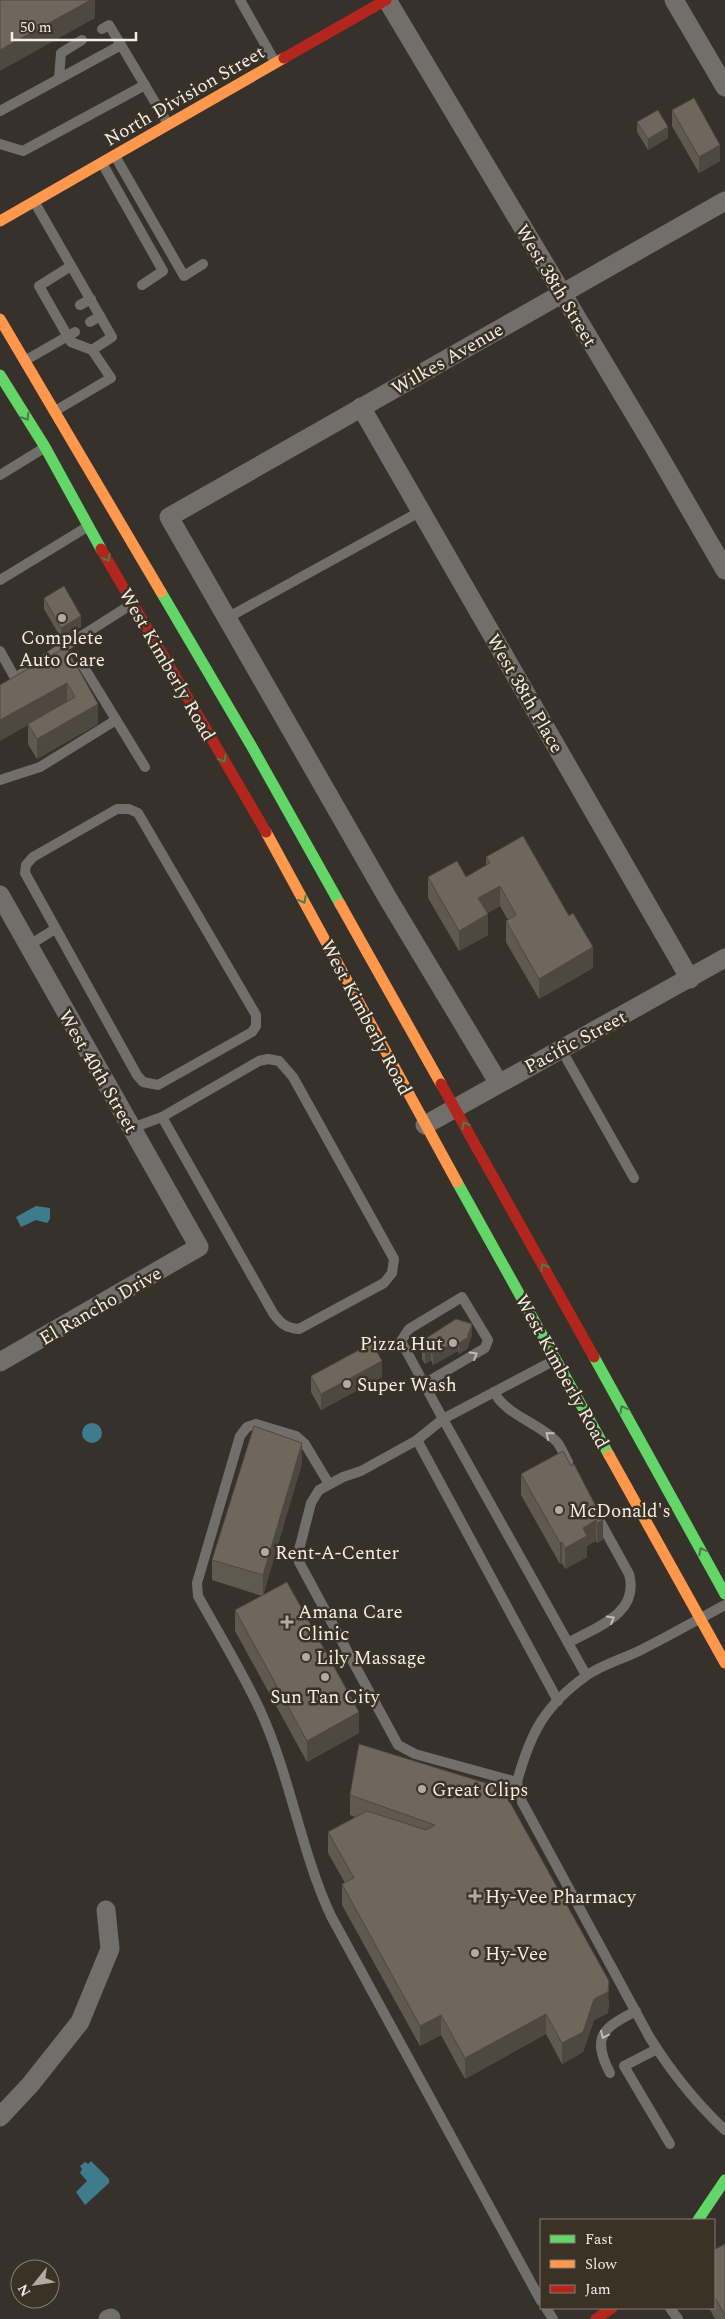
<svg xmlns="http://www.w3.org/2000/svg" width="725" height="2319" font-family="Spectral,serif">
<rect width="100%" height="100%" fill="#36312b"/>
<g fill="#3e7c8b">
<path d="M36,1206L50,1208V1219L47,1223L36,1220L21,1227L16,1217Z"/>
<circle cx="92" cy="1433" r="10"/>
<path d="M91,2161L109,2179V2183L85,2205L76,2192L87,2181L80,2173L82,2169L80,2166L85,2162L88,2164Z"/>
</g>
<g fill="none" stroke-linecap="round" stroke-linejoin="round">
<g stroke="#716f6c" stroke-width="10">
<path d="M240,0L275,62"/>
<path d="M102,29L109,25L121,45"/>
<path d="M59,78L61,53L82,40"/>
<path d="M0,111L121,45L168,124"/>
<path d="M0,144L23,151L145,85"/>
<path d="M115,156L184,276L203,264"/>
<path d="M102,163L163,271L142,285"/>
<path d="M35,203L112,337L92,350L111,378L55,411"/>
<path d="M71,266L39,286L71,342L92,350"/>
<path d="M80,305L91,299"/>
<path d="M90,322L100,316"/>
<path d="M26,360L75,332"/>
<path d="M0,475L44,448"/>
<path d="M0,580L87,527"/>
<path d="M227,618L421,511"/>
<path d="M0,651L15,678L132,604"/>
<path d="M82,664L145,767"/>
<path d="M0,780L40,767L116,720"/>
<path d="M117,809H129L138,813L256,1015V1026L252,1032L158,1085L143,1082L137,1075L25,873L26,865L33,857Z"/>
<path d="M28,946L55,929"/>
<path d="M561,1049L634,1178"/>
<path d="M268,1059L279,1061L293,1077L394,1259L392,1273L384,1283L299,1329C286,1328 281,1324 273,1313L162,1117L259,1061Z"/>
<path d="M132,1128L162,1117"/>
<path d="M555,1360L443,1419L417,1440L361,1471L343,1477L319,1490L311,1503L298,1554L299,1562L398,1745L415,1754L517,1782L522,1802L650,2038C672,2073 695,2102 725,2130"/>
<path d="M424,1384L485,1348L488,1340L462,1297L409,1329L401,1341L443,1419L586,1675"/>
<path d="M494,1392C506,1415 537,1422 556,1441C561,1446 564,1455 568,1462"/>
<path d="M417,1440L558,1701"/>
<path d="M329,1484L305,1444L296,1436L256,1424L247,1427L240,1436L197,1583L198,1596C219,1634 242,1671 260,1710C290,1775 301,1852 331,1916L541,2301"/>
<path d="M568,1643C596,1627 640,1614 629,1574L596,1514"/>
<path d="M517,1782C530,1734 544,1706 586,1676C601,1665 623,1659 641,1650C669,1636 697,1620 725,1605"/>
<path d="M657,2049L624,2066L670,2144"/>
<path d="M610,2073C591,2036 603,2028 636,2011"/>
<path d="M546,2308L553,2319"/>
<path d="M670,2308L678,2319"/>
</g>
<g stroke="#716f6c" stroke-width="19">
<path d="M387,0L654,447L725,570"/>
<path d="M674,0L725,87"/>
<path d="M361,407L690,979"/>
<path d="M0,895L199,1247L0,1362"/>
<path d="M498,1082L387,897L169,517L725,201"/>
<path d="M425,1125L725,958"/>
<path d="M0,2117L30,2085L80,2022L110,1949L106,1910"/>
<path d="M108,2319L111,2318"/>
</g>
<g stroke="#63d668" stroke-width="11">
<path d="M0,375L45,447L101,549"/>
<path d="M161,592L252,747L340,904"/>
<path d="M457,1182L609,1455"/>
<path d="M594,1357L725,1594"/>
<path d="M698,2220L725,2180"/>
</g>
<g stroke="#ff974d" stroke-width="11">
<path d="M0,221L284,58"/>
<path d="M0,319L161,592"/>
<path d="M266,832L457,1182"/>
<path d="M340,904L441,1084"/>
<path d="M609,1455L725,1663"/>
</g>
<g stroke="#b3261e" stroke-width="11">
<path d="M284,58L386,0"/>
<path d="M101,549L266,832"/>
<path d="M441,1084L594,1357"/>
<path d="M596,2319L612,2308"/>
</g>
</g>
<g fill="#60594f">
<path d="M672,110L720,161L699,173L672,126Z"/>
<path d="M637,122L668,138L648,150L637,132Z"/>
<path d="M44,598L81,627L61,638L44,609Z"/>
<path d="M66,647L98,724L37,759L28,744V725Z"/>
<path d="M486,857L593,968L539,999L506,942V921L508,920L500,906L487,913L488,935L459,951L428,898V877H466L486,865Z"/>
<path d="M472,1335L467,1349L459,1354L458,1351L433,1365L431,1360L425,1364L422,1359V1348L425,1346V1339Z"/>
<path d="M311,1376L382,1377L321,1410L311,1392Z"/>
<path d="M302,1463L263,1595L359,1733L307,1762L235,1631V1610L262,1596L212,1580V1560Z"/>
<path d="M571,1466L603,1520V1540L597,1543L596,1541L587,1546V1557L565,1569L562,1563L560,1564L521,1495V1474Z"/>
<path d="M359,1744L609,2001L608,2013L594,2020L583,2052L562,2064L546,2034L465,2079L441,2035L420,2046L342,1905V1884L345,1883L328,1853V1832L355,1817L350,1815V1795Z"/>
<path d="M725,2244V2319H715L709,2308H714V2250Z"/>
</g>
<g fill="#4e4840">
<path d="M91,0H95V18L0,71V50Z"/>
<path d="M668,127V138L648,150V139Z"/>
<path d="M720,145V161L699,173V157Z"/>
<path d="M81,616V627L61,638V628Z"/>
<path d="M67,683V703L0,741V720Z"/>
<path d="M98,704V724L37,759V739Z"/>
<path d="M500,886V906L478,919V898Z"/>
<path d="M488,914V935L459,951V931Z"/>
<path d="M593,947V968L539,999V979Z"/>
<path d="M472,1324V1335L467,1349L459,1354V1343Z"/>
<path d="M458,1340V1351L433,1365V1354Z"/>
<path d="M431,1349V1360L425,1364V1353Z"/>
<path d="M382,1361V1377L321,1410V1394Z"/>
<path d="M302,1443V1463L263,1596V1575Z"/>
<path d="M596,1520V1541L587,1546V1557L565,1569V1548L583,1528Z"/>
<path d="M603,1520V1540L597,1543V1523Z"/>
<path d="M562,1542V1563L560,1564V1543Z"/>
<path d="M359,1712V1733L307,1762V1741Z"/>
<path d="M609,1981L608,2013L594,2020L583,2052L562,2064V2043Z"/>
<path d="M546,2014V2034L465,2079V2058Z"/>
<path d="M441,2015V2035L420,2046V2026Z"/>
</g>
<g fill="#70675c" stroke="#4e4840">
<path d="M0,0H91L0,50Z"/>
<path d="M694,98L720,145L699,157L672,110Z"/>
<path d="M658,110L668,127L648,139L637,122Z"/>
<path d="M64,586L81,616L61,628L44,598Z"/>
<path d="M66,647L98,704L37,739L28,724L75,697L67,683L0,720V685Z"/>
<path d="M523,836L569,916L573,913L593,947L539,979L506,921L516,915L500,886L478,898L488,914L459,931L428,877L457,861L466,877L490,863L486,857Z"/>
<path d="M456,1319L472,1324L467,1338L459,1343L458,1340L433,1354L431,1349L425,1353L422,1348L428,1344L425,1339Z"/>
<path d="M372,1343L382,1361L321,1394L311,1376Z"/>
<path d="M254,1426L302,1443L263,1575L212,1560Z"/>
<path d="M563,1451L571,1466L574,1464L603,1520L597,1523L596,1520L583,1528L587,1536L565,1548L562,1542L560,1543L521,1474Z"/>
<path d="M287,1582L359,1712L307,1741L235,1610Z"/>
<path d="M359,1744L502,1788L609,1981L608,1992L594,1999L583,2032L562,2043L546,2014L465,2058L441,2015L420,2026L342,1884L354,1878L328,1832L367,1811L426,1830L435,1825L350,1795Z"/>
<path d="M725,2244V2315L714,2296V2250Z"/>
</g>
<defs><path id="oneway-chevron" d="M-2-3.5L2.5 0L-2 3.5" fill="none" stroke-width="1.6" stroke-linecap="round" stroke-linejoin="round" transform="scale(1.25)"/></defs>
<g stroke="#4d7c44">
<use href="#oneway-chevron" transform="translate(26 417) rotate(58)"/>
<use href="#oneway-chevron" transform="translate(107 558) rotate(61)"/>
<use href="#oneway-chevron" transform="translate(223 759) rotate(60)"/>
<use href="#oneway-chevron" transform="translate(303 900) rotate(62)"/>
<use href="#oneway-chevron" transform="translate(465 1125) rotate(-119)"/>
<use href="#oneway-chevron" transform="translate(544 1267) rotate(-119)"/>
<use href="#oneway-chevron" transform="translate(623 1409) rotate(-119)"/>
<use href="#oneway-chevron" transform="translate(702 1551) rotate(-118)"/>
</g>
<g stroke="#bfbbb5">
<use href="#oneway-chevron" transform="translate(474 1355) rotate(-30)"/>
<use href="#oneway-chevron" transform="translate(549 1435) rotate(-140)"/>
<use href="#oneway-chevron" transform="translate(611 1619) rotate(-30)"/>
<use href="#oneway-chevron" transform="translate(604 2035) rotate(115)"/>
</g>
<g fill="#b1aba4" stroke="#3b3226" stroke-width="2">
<circle cx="62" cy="618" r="5"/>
<circle cx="453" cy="1343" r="5"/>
<circle cx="347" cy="1384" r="5"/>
<circle cx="559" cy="1510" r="5"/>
<circle cx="265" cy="1552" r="5"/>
<path d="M284.5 1614.5h5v5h5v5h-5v5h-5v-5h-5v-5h5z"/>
<circle cx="306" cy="1657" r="5"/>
<circle cx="325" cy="1677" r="5"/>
<circle cx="422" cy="1789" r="5"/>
<path d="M472.5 1888.5h5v5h5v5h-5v5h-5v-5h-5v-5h5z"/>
<circle cx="475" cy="1953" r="5"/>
</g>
<g text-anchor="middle" stroke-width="5" stroke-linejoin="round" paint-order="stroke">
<g font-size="19" fill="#f3ede5" stroke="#3b3226">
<text transform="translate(184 95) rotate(-30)" y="7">North Division Street</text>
<text transform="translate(557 285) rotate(59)" y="7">West 38th Street</text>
<text transform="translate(447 358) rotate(-30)" y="7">Wilkes Avenue</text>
<text transform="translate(168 664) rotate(60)" y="7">West Kimberly Road</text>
<text transform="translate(526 693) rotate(60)" y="7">West 38th Place</text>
<text transform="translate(367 1017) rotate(62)" y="7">West Kimberly Road</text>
<text transform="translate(575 1041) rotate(-28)" y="7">Pacific Street</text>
<text transform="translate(99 1071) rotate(60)" y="7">West 40th Street</text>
<text transform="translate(100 1305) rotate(-30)" y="7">El Rancho Drive</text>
<text transform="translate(563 1371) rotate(61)" y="7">West Kimberly Road</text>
</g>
<g font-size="19" fill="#f3ede5" stroke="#3b3226" text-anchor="start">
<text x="62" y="644" text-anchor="middle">Complete<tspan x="62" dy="22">Auto Care</tspan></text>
<text x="443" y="1350" text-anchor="end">Pizza Hut</text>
<text x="357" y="1391">Super Wash</text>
<text x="569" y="1517">McDonald's</text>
<text x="275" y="1559">Rent-A-Center</text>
<text x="298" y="1618">Amana Care<tspan x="298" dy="22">Clinic</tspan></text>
<text x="316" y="1664">Lily Massage</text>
<text x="325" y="1703" text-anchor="middle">Sun Tan City</text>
<text x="432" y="1796">Great Clips</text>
<text x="485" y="1903">Hy-Vee Pharmacy</text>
<text x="485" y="1960">Hy-Vee</text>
</g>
</g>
<rect x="540" y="2219" width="175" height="90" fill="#3b3226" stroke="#857d72"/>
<rect x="550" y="2235" width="25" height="8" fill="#63d668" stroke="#857d72"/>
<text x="585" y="2244" font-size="15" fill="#f3ede5">Fast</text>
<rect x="550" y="2260" width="25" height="8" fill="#ff974d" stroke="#857d72"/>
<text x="585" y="2269" font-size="15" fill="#f3ede5">Slow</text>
<rect x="550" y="2285" width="25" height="8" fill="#b3261e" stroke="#857d72"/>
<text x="585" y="2294" font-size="15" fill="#f3ede5">Jam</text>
<g transform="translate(35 2284) rotate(240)"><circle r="24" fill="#3b3226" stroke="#857d72"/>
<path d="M0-4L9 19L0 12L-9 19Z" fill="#b1aba4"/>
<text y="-8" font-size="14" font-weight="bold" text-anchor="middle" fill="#f3ede5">N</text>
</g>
<path d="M12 32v8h124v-8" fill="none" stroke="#f3ede5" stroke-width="2.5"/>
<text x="20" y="32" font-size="15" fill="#f3ede5" stroke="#3b3226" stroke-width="4" paint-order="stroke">50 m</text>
</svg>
